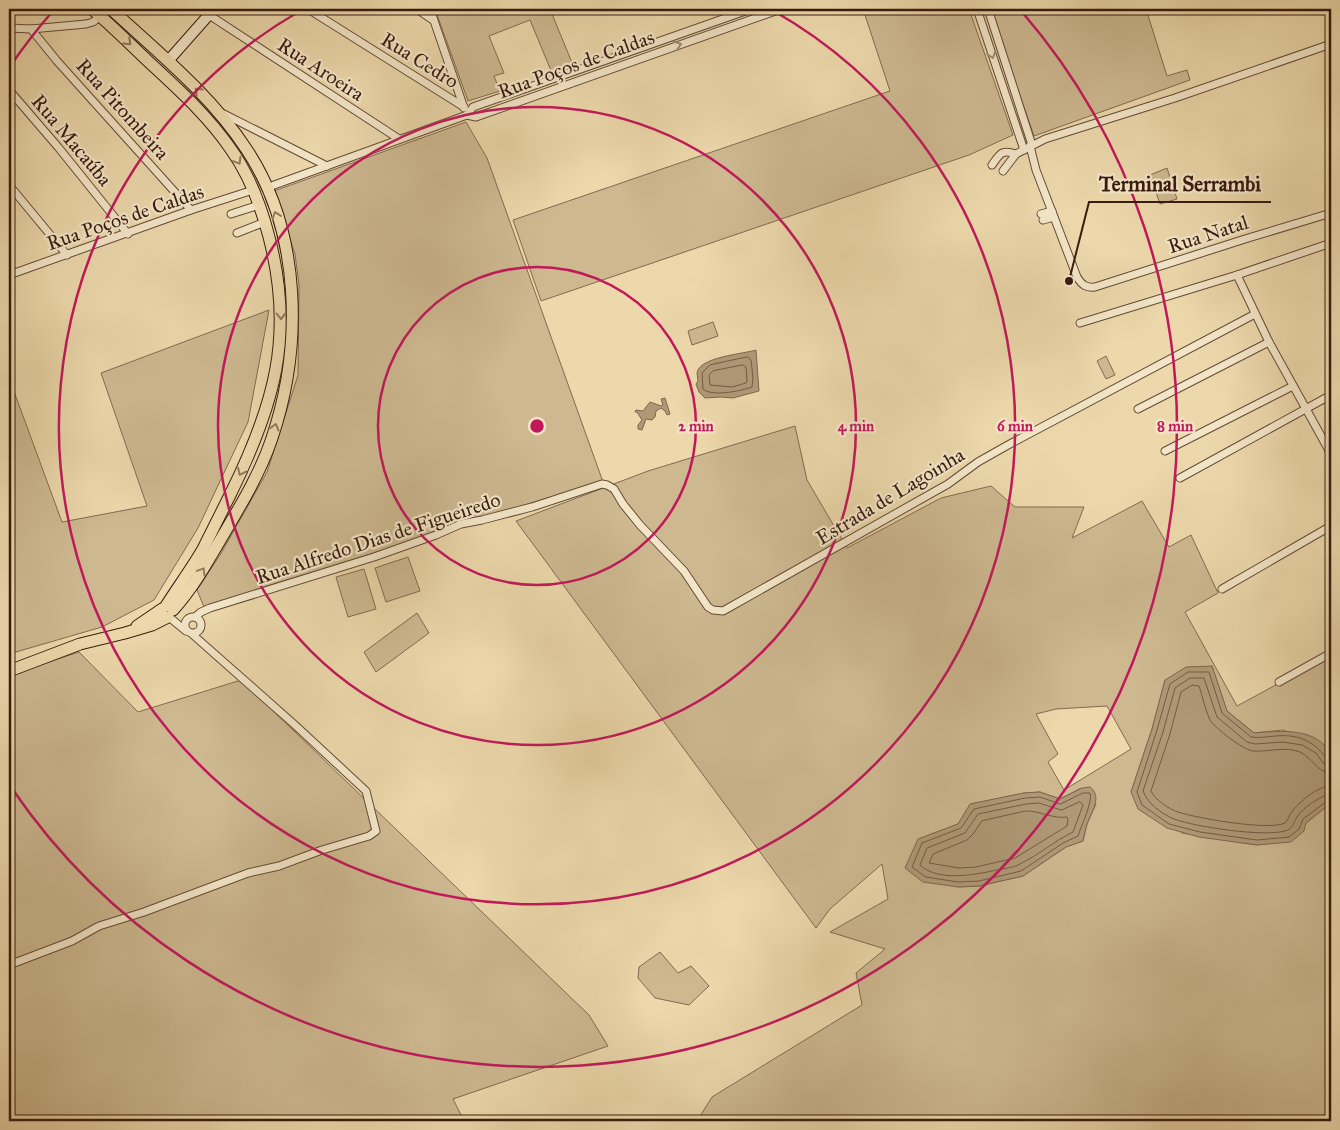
<svg xmlns="http://www.w3.org/2000/svg" width="1340" height="1130" font-family="'IM FELL Great Primer',serif">
<rect width="100%" height="100%" fill="#ecd8ab"/>
<filter id="stains"><feTurbulence type="fractalNoise" baseFrequency=".004" numOctaves="4"/><feColorMatrix values="0 0 0 0 .2 0 0 0 0 .09 0 0 0 0 .02 0 0 0 .5 -.17"/></filter>
<radialGradient id="worn" r=".72"><stop offset=".6" stop-color="#630" stop-opacity="0"/><stop offset="1" stop-color="#630" stop-opacity=".3"/></radialGradient>
<g fill="#cdb890" stroke="#826a50" fill-rule="evenodd">
<path d="M435,9H557L558,12L552,14L573,65L552,73L530,20L489,36L504,73L494,76L500,91L468,101Z"/>
<path d="M863,9H969L1013,135L969,155L541,301L513,220L890,91Z"/>
<path d="M990,9H1146L1167,76L1187,70L1190,80L1034,136Z"/>
<path d="M466,122L487,158L603,482L524,505L204,607L197,590L220,555L267,472L298,375L299,285L295,254L274,191Z"/>
<path d="M1167,168L1177,199L1160,204L1150,175Z"/>
<path d="M269,310L248,422L198,528L154,600L102,627L9,654V378L62,522L147,506L101,373Z"/>
<path d="M713,322L718,336L692,345L688,331Z"/>
<path d="M1106,356L1115,375L1106,379L1097,361Z"/>
<path d="M795,426L807,480L847,548L941,498L991,486L1015,507H1084L1072,538L1142,501L1169,547L1191,535L1218,593L1185,612L1237,706L1331,655V757L1324,745L1283,730L1254,733L1227,711L1212,666L1165,680L1152,729L1131,792L1182,833L1257,845L1306,823L1331,803V1121H697L712,1097L862,1005L856,973L885,949L830,932L888,899L882,864L830,909L816,928L516,521L648,471ZM1107,706L1131,749L1064,790L1048,762L1058,754L1036,714L1056,709ZM1081,788L1096,804L1087,824L1083,841L1066,847L1023,876L979,886L958,887L919,839L958,824L971,804L1024,793L1040,792L1060,799Z"/>
<path d="M408,557L420,591L386,602L375,568Z"/>
<path d="M364,569L376,609L348,617L336,577Z"/>
<path d="M417,613L429,633L376,672L364,652Z"/>
<path d="M79,652L138,712L241,680L589,1015L608,1046L453,1099L464,1121H9V675Z"/>
<path d="M660,952L678,973L691,966L709,986L689,1005L655,998L638,978L639,967Z"/>
</g>
<g fill="#af9876" stroke="#7f664d">
<path d="M756,350L759,391L733,398L721,397L705,398L699,392L696,384L698,381C698,380 697,374 697,373C699,357 743,354 756,350Z"/>
<path d="M665,398L670,414L667,415L665,411L661,408L656,411L655,417L652,420L646,419L642,430L638,429V425L642,420L637,412H635L636,410L643,411L650,402L661,406L663,405L661,399Z"/>
<path d="M1212,666L1227,711L1254,733C1279,731 1319,726 1331,756C1334,765 1331,793 1331,803L1306,823L1304,831L1291,842L1257,845L1199,837L1167,828L1138,809L1131,792L1152,729L1165,680L1186,667Z"/>
<path d="M1090,787C1103,797 1091,812 1087,824C1085,830 1084,835 1083,841L1066,847L1023,876L979,886L958,887L923,882L905,868L918,839L958,824L970,804L1024,793L1040,792L1060,799L1082,788Z"/>
</g>
<g fill="none" stroke-linecap="round" stroke-linejoin="round">
<g stroke="#745a42" stroke-width="1">
<path d="M748,357L751,360L753,378L752,387C741,391 712,397 703,389L702,373L710,365Z"/>
<path d="M743,365L746,367L747,381L746,383L732,387L710,385L709,375L713,371Z"/>
<path d="M1331,759L1326,758C1313,740 1297,734 1275,736C1267,737 1259,738 1251,737L1222,713L1209,672H1188L1170,684L1157,730L1137,792L1142,805L1169,824L1200,832L1257,840L1289,837L1299,829L1303,819L1327,801L1331,800"/>
<path d="M1331,765L1323,763L1316,753L1302,745L1283,742L1255,744L1247,742L1217,717L1204,678H1190L1175,688L1163,732L1143,791C1148,804 1162,814 1174,819C1196,827 1263,837 1285,831C1293,829 1293,823 1297,817C1301,809 1323,794 1331,794"/>
<path d="M1331,773C1316,772 1313,758 1300,752C1285,746 1269,752 1254,751C1244,751 1215,728 1210,720C1205,710 1203,697 1199,686L1192,685L1181,692L1170,734L1151,791C1155,800 1169,809 1178,812C1196,818 1269,831 1285,823C1289,820 1289,814 1293,810C1302,800 1318,786 1331,786"/>
<path d="M1083,793H1090C1093,802 1081,826 1078,836L1063,843L1021,871L979,881L958,882L926,877L912,867L922,843L961,828L974,809L1025,798L1040,797L1060,804Z"/>
<path d="M1080,802L1083,805L1073,832C1054,841 1039,855 1020,864C1015,867 1008,868 1002,869C978,874 939,883 920,865L927,848L965,833L978,814L1026,804L1039,803L1061,810Z"/>
<path d="M1026,811C1041,811 1052,819 1067,817L1068,819L1067,826L1015,858L976,867L959,868L929,863L933,854L967,840L973,834L982,821Z"/>
</g>
<defs>
<g id="minor">
<path d="M202,9L209,15L399,139"/>
<path d="M308,9L464,107"/>
<path d="M417,9L433,20"/>
<path d="M430,9L464,108"/>
<path d="M977,9L1024,150"/>
<path d="M988,9L1032,145"/>
<path d="M9,28L31,29L86,24L93,22L102,15"/>
<path d="M31,29L57,61L191,210"/>
<path d="M9,90L58,147L128,234"/>
<path d="M220,112L327,166"/>
<path d="M467,115L473,107L751,9"/>
<path d="M1030,146L1036,170L1077,277C1082,285 1086,288 1095,287L1245,239L1331,213"/>
<path d="M992,165C1000,154 1001,149 1016,154"/>
<path d="M1003,171L1016,154L1045,139L1175,98L1331,44"/>
<path d="M9,185L67,255"/>
<path d="M266,188L467,115L476,117L781,9"/>
<path d="M231,214L259,205"/>
<path d="M1041,214L1052,211"/>
<path d="M1043,220L1054,217"/>
<path d="M237,233L265,222"/>
<path d="M9,275L191,210L253,190"/>
<path d="M1237,275L1269,342L1331,454"/>
<path d="M1080,323L1237,275L1331,243"/>
<path d="M1138,409L1269,342"/>
<path d="M1165,451L1293,386"/>
<path d="M1180,478L1331,395"/>
<path d="M1222,589L1331,526"/>
<circle cx="193" cy="625" r="8"/>
<path d="M169,617L186,631"/>
<path d="M195,617L201,612L210,608L374,557L436,535L461,524L482,520L532,507L602,484L607,485L614,489L623,504L640,525L684,571L708,607L713,610L723,611L948,484L978,462L1008,445L1255,314"/>
<path d="M1279,682L1331,653"/>
<path d="M9,965L72,941L99,926L144,912L248,873L279,866L322,850L369,836L376,831L366,791L295,725L192,634"/>
</g>
<path id="secondary" d="M168,61L214,9"/>
<g id="primary">
<path d="M92,9C112,26 131,45 150,63C179,90 207,115 230,148C249,174 261,206 269,237C295,336 274,406 230,495C221,513 212,531 203,549C192,568 178,587 166,606"/>
<path d="M111,9C159,53 211,95 247,150C302,234 303,348 271,441C260,473 242,503 225,532C209,559 194,587 173,610"/>
<path d="M137,626L162,609"/>
<path d="M9,671L80,644L125,633L152,625L168,617"/>
</g>
</defs>
<use href="#minor" stroke="#654a36" stroke-width="9"/>
<use href="#secondary" stroke="#381b0f" stroke-width="12"/>
<use href="#primary" stroke="#381b0f" stroke-width="13"/>
<use href="#minor" stroke="#f3e6c8" stroke-width="7"/>
<use href="#secondary" stroke="#f3e6c8" stroke-width="10"/>
<use href="#primary" stroke="#ecd8ab" stroke-width="11"/>
</g>
<defs><path id="oneway-chevron" d="M-2-3.5L2.5 0L-2 3.5" fill="none" stroke-width="1.6" stroke-linecap="round" stroke-linejoin="round" transform="scale(1.25)"/></defs>
<g stroke="#927a5d">
<use href="#oneway-chevron" transform="translate(128 42) rotate(44)"/>
<use href="#oneway-chevron" transform="translate(198 91) rotate(-136)"/>
<use href="#oneway-chevron" transform="translate(238 161) rotate(59)"/>
<use href="#oneway-chevron" transform="translate(276 215) rotate(-109)"/>
<use href="#oneway-chevron" transform="translate(281 316) rotate(89)"/>
<use href="#oneway-chevron" transform="translate(275 427) rotate(-75)"/>
<use href="#oneway-chevron" transform="translate(241 472) rotate(115)"/>
<use href="#oneway-chevron" transform="translate(202 571) rotate(-59)"/>
</g>
<g stroke="#9f8b75">
<use href="#oneway-chevron" transform="translate(678 45) rotate(-19)"/>
<use href="#oneway-chevron" transform="translate(992 55) rotate(72)"/>
</g>
<g fill="none" stroke="#c2185b" stroke-width="2.5">
<circle cx="537" cy="426" r="159"/>
<circle cx="537" cy="426" r="319"/>
<path d="M772 10A478 478 0 1 1 302 10"/>
<path d="M11 65A638 638 0 0 1 52 12M1022 12A638 638 0 1 1 11 787"/>
</g>
<g text-anchor="middle" stroke-width="4.5" stroke-linejoin="round" paint-order="stroke">
<g font-size="20" fill="#381b0f" stroke="#f3e6c8">
<text transform="translate(420 60) rotate(32)" y="7">Rua Cedro</text>
<text transform="translate(576 64) rotate(-20)" y="7">Rua Poços de Caldas</text>
<text transform="translate(321 69) rotate(33)" y="7">Rua Aroeira</text>
<text transform="translate(123 109) rotate(48)" y="7">Rua Pitombeira</text>
<text transform="translate(72 140) rotate(50)" y="7">Rua Macaúba</text>
<text transform="translate(125 217) rotate(-19)" y="7">Rua Poços de Caldas</text>
<text transform="translate(1208 234) rotate(-18)" y="7">Rua Natal</text>
<text transform="translate(890 496) rotate(-31)" y="7">Estrada de Lagoinha</text>
<text transform="translate(378 538) rotate(-18)" y="7">Rua Alfredo Dias de Figueiredo</text>
</g>
</g>
<circle cx="537" cy="426" r="8" fill="#c2185b" stroke="#f3e6c8" stroke-width="2.5"/>
<g font-size="15" text-anchor="middle" font-weight="bold" fill="#c2185b" stroke="#f3e6c8" stroke-width="4.5" stroke-linejoin="round" paint-order="stroke">
<text x="696" y="431">2 min</text>
<text x="856" y="431">4 min</text>
<text x="1015" y="431">6 min</text>
<text x="1175" y="431">8 min</text>
</g>
<path fill="none" stroke="#381b0f" stroke-width="2" d="M1069 281L1089 202H1271"/>
<circle fill="#381b0f" stroke="#f3e6c8" stroke-width="2" cx="1069" cy="281" r="5"/>
<g font-size="21" text-anchor="middle" font-weight="bold" fill="#381b0f" stroke="#f3e6c8" stroke-width="4.5" stroke-linejoin="round" paint-order="stroke">
<text x="1180" y="191">Terminal Serrambi</text>
</g>
<rect width="1340" height="1130" fill="none" stroke="#ecd8ab" stroke-width="30"/>
<rect x="10" y="10" width="1320" height="1110" fill="none" stroke="#381b0f" stroke-width="2.5"/>
<rect x="15" y="15" width="1310" height="1100" fill="none" stroke="#381b0f"/>
<rect width="100%" height="100%" filter="url(#stains)"/>
<rect width="100%" height="100%" fill="url(#worn)"/>
</svg>
